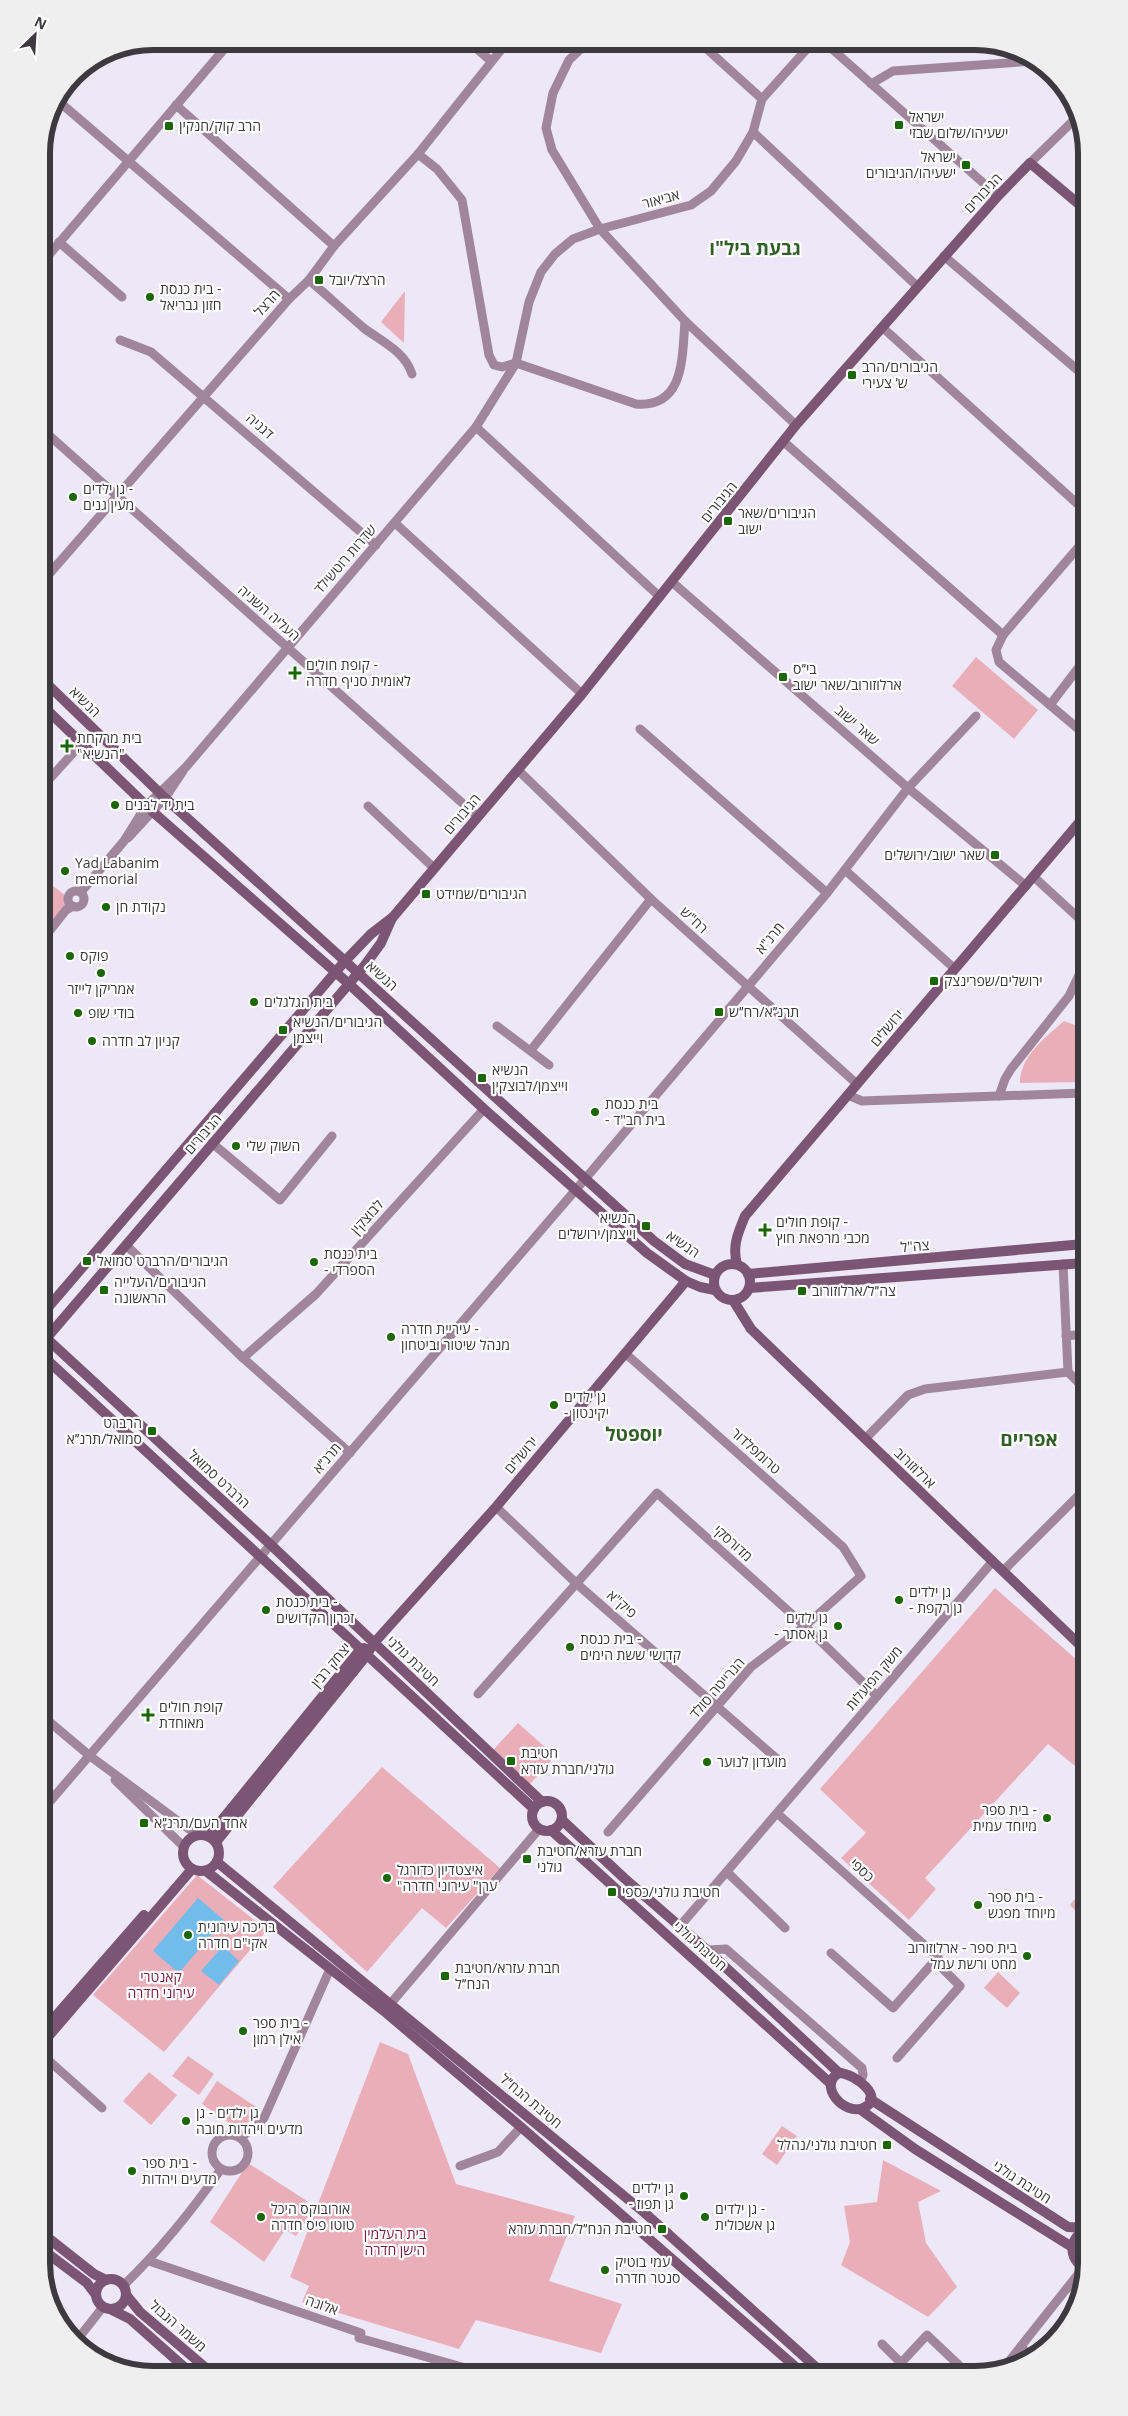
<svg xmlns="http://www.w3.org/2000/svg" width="1128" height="2416" font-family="'Open Sans',Heebo,sans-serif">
<rect width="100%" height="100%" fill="#ede8f7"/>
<g fill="#eaaeb9">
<path d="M405,291L404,343L381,322Z"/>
<path d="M976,657L1038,710L1014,739L952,686Z"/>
<path d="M43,878L71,900L44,930Z"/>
<path d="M1064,1021L1083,1028V1082L1020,1083C1020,1056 1045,1038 1064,1021Z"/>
<path d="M995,1588L1085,1667V1774L1048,1744L925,1878L936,1889L909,1920L841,1858L866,1833L820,1789Z"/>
<path d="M518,1723L555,1756L530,1784L493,1750Z"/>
<path d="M382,1767L500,1868L446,1928L422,1908L367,1972L273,1887Z"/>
<path d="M197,1875L267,1930L164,2052L93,1995Z"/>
<path d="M1086,1885V1923L1070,1905Z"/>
<path d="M998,1972L1020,1993L1007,2008L984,1988Z"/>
<path d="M380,2042L408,2054L456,2184L575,2216L549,2281L622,2304L601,2353L476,2320L459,2349L302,2302L309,2286L290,2277Z"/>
<path d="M188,2056L214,2074L199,2095L172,2076Z"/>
<path d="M149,2072L177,2095L151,2125L123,2101Z"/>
<path d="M217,2081L258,2108L242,2132L202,2104Z"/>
<path d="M782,2126L797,2136L777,2165L762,2154Z"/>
<path d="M883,2160L941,2191L918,2202L926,2243L957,2287L928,2317L841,2265L850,2242L844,2206L877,2202Z"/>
<path d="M248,2163L307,2201L304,2207L312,2212L296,2236L285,2230L264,2262L210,2222Z"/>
</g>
<g fill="#71bcea">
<path d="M198,1898L224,1920L179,1973L153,1951Z"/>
<path d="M223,1946L239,1961L219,1985L201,1971Z"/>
</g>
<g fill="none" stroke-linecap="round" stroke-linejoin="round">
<g stroke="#a1869b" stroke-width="9">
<path d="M468,41L491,61"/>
<path d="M591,41L586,44L569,60L553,93L546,128L552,150L600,229L685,321L796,425"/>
<path d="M698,41L762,99"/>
<path d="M823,41L998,196"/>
<path d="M871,84L893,71L1035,61"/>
<path d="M56,99L289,299"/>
<path d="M176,105L334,246"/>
<path d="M753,132L918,287"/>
<path d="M418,154L437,169L462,200L489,355L494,365L502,367L516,363"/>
<path d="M1030,163L1079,115"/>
<path d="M59,242L122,297"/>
<path d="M944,256L1081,373"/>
<path d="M42,263L231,41"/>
<path d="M309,280C328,296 346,313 365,329C383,342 405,352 412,374"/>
<path d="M882,327L1082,508"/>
<path d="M120,340L151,352L376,545"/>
<path d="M516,363L636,404C685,408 682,357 685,321"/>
<path d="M476,427L660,597"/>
<path d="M42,429L478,817"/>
<path d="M784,442L1003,635"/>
<path d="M395,523L582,694"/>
<path d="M43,581L289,299L309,280L334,246L418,154L508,41"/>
<path d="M672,582L908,788L1026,886"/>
<path d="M1082,663L1050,705L1082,732"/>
<path d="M1050,705L999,662L996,650L1003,635L1082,543"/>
<path d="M640,729L827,893"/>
<path d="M518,770L651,899L857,1084"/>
<path d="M43,786L82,743"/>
<path d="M368,806L434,868"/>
<path d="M128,838L165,798L183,771"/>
<path d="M845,870L955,969"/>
<path d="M1034,877L1083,922"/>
<circle cx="76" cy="899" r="8"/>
<path d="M81,892L124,841L146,806L186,767L476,427L516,363L529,302L541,272L555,254L573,239L600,229L691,205L711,191L736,161L753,132L762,99L814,41"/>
<path d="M44,938L66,910L73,906"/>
<path d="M497,1026L549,1065"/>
<path d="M531,1050L651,899"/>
<path d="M848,1095L862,1101L1083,1093"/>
<path d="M999,1096L1005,1079L1011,1069L1069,996L1083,967"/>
<path d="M212,1143L280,1200L332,1136"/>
<path d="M126,1245L243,1358L350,1453"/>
<path d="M1063,1264L1068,1372"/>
<path d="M1066,1336L1084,1334"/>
<path d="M243,1358L316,1294L484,1109"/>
<path d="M1068,1372L1084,1388"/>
<path d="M865,1439L908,1395L925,1389L1068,1372"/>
<path d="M496,1507L577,1584L777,1759"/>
<path d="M1003,1571L1085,1489"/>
<path d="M478,1694L657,1493L805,1626L877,1696"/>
<path d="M46,1719L90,1756L197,1835"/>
<path d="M115,1780L184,1847"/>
<path d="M46,1806L585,1179L827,893L908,788L976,716"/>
<path d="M778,1814L938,1957L939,1965L960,1986L897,2058"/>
<path d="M608,1832L751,1667L805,1626L861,1576L843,1547L625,1353"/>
<path d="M728,1873L785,1928"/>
<path d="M680,1926L993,1561"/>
<path d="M707,1950L726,1949L862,2068L863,2075L861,2081"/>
<path d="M831,1953L893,2008L938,1957"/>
<path d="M386,2009L539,1829"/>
<path d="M47,2059L102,2108"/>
<circle cx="230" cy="2153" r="18"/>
<path d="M241,2138L264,2118L330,1969"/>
<path d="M460,2166L498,2152L521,2127"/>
<path d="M149,2261L361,2333L359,2338L480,2372"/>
<path d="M124,2285C162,2248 191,2212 221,2169"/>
<path d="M77,2340L103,2307"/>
<path d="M882,2344L901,2363L927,2335L963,2369"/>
<path d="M1021,2347L1030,2355"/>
<path d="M1003,2369L1083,2268"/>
</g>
<g stroke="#7d5574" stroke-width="10">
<path d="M43,680L165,798L654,1241L685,1264L715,1275"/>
<path d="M43,706L153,812L349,984L484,1109L647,1253L686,1281L700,1287L715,1290"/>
<circle cx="732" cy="1282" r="18"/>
<path d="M737,1264C732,1246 738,1233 745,1216L1083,818"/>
<path d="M748,1274L1084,1244"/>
<path d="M749,1288L1084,1263"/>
<path d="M733,1300L751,1329L1085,1650"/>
<path d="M45,1311L345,961L371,934L393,917L582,694L796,425L998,196L1030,163L1081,206"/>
<path d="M45,1337L271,1545L542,1802"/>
<path d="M45,1340L365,965L381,943L392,918"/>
<path d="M45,1358L534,1809"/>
<circle cx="547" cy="1816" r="15"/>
<path d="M562,1820L624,1878L707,1950L839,2073"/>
<path d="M551,1830L830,2083"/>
<circle cx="201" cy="1853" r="18"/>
<path d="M209,1836L360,1650L364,1648"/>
<path d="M216,1842L366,1656L374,1643L496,1507L686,1281"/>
<path d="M217,1862L646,2214L819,2370"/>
<path d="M206,1871L384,2011L521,2127L799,2370"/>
<path d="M47,2026L144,1915"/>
<path d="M47,2038L192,1869"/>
<path d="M839,2073C854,2073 887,2098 863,2108C844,2116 817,2085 839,2073Z"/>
<path d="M870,2099L1068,2227L1087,2228"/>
<path d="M861,2110L915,2149L1072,2247"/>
<path d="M47,2237L94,2274L106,2280"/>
<path d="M47,2253L87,2283L96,2295"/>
<path d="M1085,2268C1068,2260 1068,2237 1087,2229"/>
<circle cx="111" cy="2294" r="15"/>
<path d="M127,2296L140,2312L213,2374"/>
<path d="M112,2310L130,2319L192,2374"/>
</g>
</g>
<g fill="#196705" stroke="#fff" stroke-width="2">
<rect x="894" y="120" width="10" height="10" rx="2.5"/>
<rect x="164" y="121" width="10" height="10" rx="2.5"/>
<rect x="961" y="160" width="10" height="10" rx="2.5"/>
<rect x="314" y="275" width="10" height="10" rx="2.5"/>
<circle cx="150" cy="297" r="5"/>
<rect x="847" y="370" width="10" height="10" rx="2.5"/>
<circle cx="73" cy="497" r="5"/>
<rect x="723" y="516" width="10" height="10" rx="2.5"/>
<path d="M292.5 665.5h5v5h5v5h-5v5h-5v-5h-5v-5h5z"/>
<rect x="778" y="672" width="10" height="10" rx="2.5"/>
<path d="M64.5 738.5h5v5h5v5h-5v5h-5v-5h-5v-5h5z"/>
<circle cx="115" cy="805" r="5"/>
<rect x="990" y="850" width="10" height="10" rx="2.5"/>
<circle cx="65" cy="871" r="5"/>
<rect x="421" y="889" width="10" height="10" rx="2.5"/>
<circle cx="106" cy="907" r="5"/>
<circle cx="70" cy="956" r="5"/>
<circle cx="101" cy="973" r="5"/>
<rect x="929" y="976" width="10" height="10" rx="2.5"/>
<circle cx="254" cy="1002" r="5"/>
<rect x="714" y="1007" width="10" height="10" rx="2.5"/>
<circle cx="78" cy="1013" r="5"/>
<rect x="278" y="1025" width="10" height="10" rx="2.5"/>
<circle cx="92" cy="1041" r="5"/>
<rect x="477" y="1073" width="10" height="10" rx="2.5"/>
<circle cx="595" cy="1112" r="5"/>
<circle cx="236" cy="1146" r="5"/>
<rect x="641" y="1221" width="10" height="10" rx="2.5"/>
<path d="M762.5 1222.5h5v5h5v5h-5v5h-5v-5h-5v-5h5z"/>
<rect x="82" y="1256" width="10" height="10" rx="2.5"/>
<circle cx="314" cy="1262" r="5"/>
<rect x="99" y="1285" width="10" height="10" rx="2.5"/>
<rect x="797" y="1286" width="10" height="10" rx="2.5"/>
<circle cx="391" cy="1337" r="5"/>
<circle cx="554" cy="1405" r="5"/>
<rect x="147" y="1426" width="10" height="10" rx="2.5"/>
<circle cx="899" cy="1600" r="5"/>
<circle cx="266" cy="1610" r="5"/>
<circle cx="838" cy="1626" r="5"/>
<circle cx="570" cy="1647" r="5"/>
<path d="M145.5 1707.5h5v5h5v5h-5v5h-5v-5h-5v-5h5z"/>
<rect x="506" y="1756" width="10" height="10" rx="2.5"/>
<circle cx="707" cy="1762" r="5"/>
<circle cx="1047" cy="1818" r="5"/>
<rect x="139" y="1818" width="10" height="10" rx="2.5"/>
<rect x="522" y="1854" width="10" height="10" rx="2.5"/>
<circle cx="387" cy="1878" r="5"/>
<rect x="607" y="1887" width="10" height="10" rx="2.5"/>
<circle cx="978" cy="1905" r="5"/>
<circle cx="188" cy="1935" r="5"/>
<circle cx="1027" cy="1956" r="5"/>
<rect x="440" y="1971" width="10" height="10" rx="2.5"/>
<circle cx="243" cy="2031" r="5"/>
<circle cx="186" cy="2121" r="5"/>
<rect x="882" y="2140" width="10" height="10" rx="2.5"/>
<circle cx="132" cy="2171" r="5"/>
<circle cx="684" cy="2196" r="5"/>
<circle cx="261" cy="2217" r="5"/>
<circle cx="705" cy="2217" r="5"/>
<rect x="657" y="2224" width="10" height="10" rx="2.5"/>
<circle cx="605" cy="2270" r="5"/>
</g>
<g text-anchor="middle" stroke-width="4.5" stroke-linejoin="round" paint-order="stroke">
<g font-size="14" fill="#3c393f" stroke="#fff" text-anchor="start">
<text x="909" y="122">ישראל<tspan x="909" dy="16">ישעיהו/שלום שבזי</tspan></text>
<text x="179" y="131">הרב קוק/חנקין</text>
<text x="956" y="162" text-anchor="end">ישראל<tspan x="956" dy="16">ישעיהו/הגיבורים</tspan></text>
<text x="329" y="285">הרצל/יובל</text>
<text x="160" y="294">בית כנסת -<tspan x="160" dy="16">חזון גבריאל</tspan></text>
<text x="862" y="372">הגיבורים/הרב<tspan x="862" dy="16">ש׳ צעירי</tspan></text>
<text x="83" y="494">גן ילדים -<tspan x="83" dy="16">מעין גנים</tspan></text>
<text x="738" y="518">הגיבורים/שאר<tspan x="738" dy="16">ישוב</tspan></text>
<text x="306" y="670">קופת חולים -<tspan x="306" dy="16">לאומית סניף חדרה</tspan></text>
<text x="793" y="674">בי״ס<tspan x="793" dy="16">ארלוזורוב/שאר ישוב</tspan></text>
<text x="77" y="743">בית מרקחת<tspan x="77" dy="16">"הנשיא"</tspan></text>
<text x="125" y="810">בית יד לבנים</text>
<text x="985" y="860" text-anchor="end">שאר ישוב/ירושלים</text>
<text x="75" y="868">Yad Labanim<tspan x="75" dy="16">memorial</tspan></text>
<text x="436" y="899">הגיבורים/שמידט</text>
<text x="116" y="912">נקודת חן</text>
<text x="80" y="961">פוקס</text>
<text x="944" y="986">ירושלים/שפרינצק</text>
<text x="101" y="994" text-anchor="middle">אמריקן לייזר</text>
<text x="264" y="1007">בית הגלגלים</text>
<text x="729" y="1017">תרנ״א/רח״ש</text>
<text x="88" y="1018">בודי שופ</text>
<text x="293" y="1027">הגיבורים/הנשיא<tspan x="293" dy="16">וייצמן</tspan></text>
<text x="102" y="1046">קניון לב חדרה</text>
<text x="492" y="1075">הנשיא<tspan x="492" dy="16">וייצמן/לבוצקין</tspan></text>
<text x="605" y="1109">בית כנסת<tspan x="605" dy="16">- בית חב"ד</tspan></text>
<text x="246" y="1151">השוק שלי</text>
<text x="636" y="1223" text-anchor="end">הנשיא<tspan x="636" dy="16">וייצמן/ירושלים</tspan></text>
<text x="776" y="1227">קופת חולים -<tspan x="776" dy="16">מכבי מרפאת חוץ</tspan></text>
<text x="324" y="1259">בית כנסת<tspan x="324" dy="16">- הספרדי</tspan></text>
<text x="97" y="1266">הגיבורים/הרברט סמואל</text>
<text x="114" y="1287">הגיבורים/העלייה<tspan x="114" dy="16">הראשונה</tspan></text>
<text x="812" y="1296">צה״ל/ארלוזורוב</text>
<text x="401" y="1334">עיריית חדרה -<tspan x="401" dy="16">מנהל שיטור וביטחון</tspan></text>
<text x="564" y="1402">גן ילדים<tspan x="564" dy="16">- יקינטון</tspan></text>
<text x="142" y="1428" text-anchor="end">הרברט<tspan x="142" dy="16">סמואל/תרנ״א</tspan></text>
<text x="909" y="1597">גן ילדים<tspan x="909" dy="16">- גן רקפת</tspan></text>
<text x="276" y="1607">בית כנסת -<tspan x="276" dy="16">זכרון הקדושים</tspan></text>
<text x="828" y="1623" text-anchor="end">גן ילדים<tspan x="828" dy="16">- גן אסתר</tspan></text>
<text x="580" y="1644">בית כנסת -<tspan x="580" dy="16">קדושי ששת הימים</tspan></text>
<text x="159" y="1712">קופת חולים<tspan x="159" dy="16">מאוחדת</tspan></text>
<text x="521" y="1758">חטיבת<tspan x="521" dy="16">גולני/חברת עזרא</tspan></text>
<text x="717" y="1767">מועדון לנוער</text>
<text x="1037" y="1815" text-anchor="end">בית ספר -<tspan x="1037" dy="16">מיוחד עמית</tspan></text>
<text x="154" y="1828">אחד העם/תרנ״א</text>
<text x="537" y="1856">חברת עזרא/חטיבת<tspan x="537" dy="16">גולני</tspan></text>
<text x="397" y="1875">איצטדיון כדורגל<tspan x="397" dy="16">"ערן" עירוני חדרה</tspan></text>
<text x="622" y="1897">חטיבת גולני/כספי</text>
<text x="988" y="1902">בית ספר -<tspan x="988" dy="16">מיוחד מפגש</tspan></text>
<text x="198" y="1932">בריכה עירונית<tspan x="198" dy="16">אקי"ם חדרה</tspan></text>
<text x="1017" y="1953" text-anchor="end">בית ספר - ארלוזורוב<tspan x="1017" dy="16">מחט ורשת עמל</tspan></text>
<text x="455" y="1973">חברת עזרא/חטיבת<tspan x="455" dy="16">הנח״ל</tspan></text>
<text x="253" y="2028">בית ספר -<tspan x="253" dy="16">אילן רמון</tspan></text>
<text x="196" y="2118">גן ילדים - גן<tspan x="196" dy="16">מדעים ויהדות חובה</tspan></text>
<text x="877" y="2150" text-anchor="end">חטיבת גולני/נהלל</text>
<text x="142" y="2168">בית ספר -<tspan x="142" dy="16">מדעים ויהדות</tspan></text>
<text x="674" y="2193" text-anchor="end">גן ילדים<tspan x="674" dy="16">- גן תפוז</tspan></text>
<text x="271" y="2214">אורובוקס היכל<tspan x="271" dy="16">טוטו פיס חדרה</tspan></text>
<text x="715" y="2214">גן ילדים -<tspan x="715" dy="16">גן אשכולית</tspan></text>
<text x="652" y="2234" text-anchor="end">חטיבת הנח״ל/חברת עזרא</text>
<text x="615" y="2267">עמי בוטיק<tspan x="615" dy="16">סנטר חדרה</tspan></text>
</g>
<g font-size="14" fill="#3c393f" stroke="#fff">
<text transform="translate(983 193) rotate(-47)" y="5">הגיבורים</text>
<text transform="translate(661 199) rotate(-15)" y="5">אביאור</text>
<text transform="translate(267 303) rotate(-48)" y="5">הרצל</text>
<text transform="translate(260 426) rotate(41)" y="5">דגניה</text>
<text transform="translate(719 502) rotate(-51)" y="5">הגיבורים</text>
<text transform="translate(345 559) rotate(-49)" y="5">שדרות רוטשילד</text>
<text transform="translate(269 613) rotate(41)" y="5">העליה השניה</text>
<text transform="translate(85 702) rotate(44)" y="5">הנשיא</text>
<text transform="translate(857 725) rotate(41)" y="5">שאר ישוב</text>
<text transform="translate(462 814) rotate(-49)" y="5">הגיבורים</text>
<text transform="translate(694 920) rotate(43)" y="5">רח"ש</text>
<text transform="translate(770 938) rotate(-50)" y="5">תרנ"א</text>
<text transform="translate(382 976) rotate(42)" y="5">הנשיא</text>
<text transform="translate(887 1028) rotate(-50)" y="5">ירושלים</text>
<text transform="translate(203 1134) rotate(-49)" y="5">הגיבורים</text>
<text transform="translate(367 1217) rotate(-48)" y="5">לבוצקין</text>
<text transform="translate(683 1244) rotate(34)" y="5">הנשיא</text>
<text transform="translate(915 1246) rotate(-5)" y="5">צה"ל</text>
<text transform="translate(756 1451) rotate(42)" y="5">טרומפלדור</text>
<text transform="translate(521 1455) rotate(-50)" y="5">ירושלים</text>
<text transform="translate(327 1458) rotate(-49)" y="5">תרנ״א</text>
<text transform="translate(915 1468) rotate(44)" y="5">ארלוזורוב</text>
<text transform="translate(219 1479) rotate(43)" y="5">הרברט סמואל</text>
<text transform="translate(733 1543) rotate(42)" y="5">מדורסקי</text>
<text transform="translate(622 1604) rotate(41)" y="5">פיק"א</text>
<text transform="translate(413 1661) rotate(43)" y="5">חטיבת גולני</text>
<text transform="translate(331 1665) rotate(-50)" y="5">יצחק רבין</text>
<text transform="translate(874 1678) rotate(-50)" y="5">משק הפועלות</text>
<text transform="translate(717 1688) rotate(-49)" y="5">הנרייטה סולד</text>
<text transform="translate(862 1870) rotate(42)" y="5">כספי</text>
<text transform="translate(700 1946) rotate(42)" y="5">חטיבת גולני</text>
<text transform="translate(531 2101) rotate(40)" y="5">חטיבת הנח״ל</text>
<text transform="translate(1022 2182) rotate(33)" y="5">חטיבת גולני</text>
<text transform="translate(322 2305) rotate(19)" y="5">אלונה</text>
<text transform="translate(178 2326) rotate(41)" y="5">משמר הגבול</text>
</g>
<g font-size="14" fill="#7d1d3b" stroke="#fff">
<text x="161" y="1982">קאנטרי<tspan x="161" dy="16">עירוני חדרה</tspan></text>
<text x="395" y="2239">בית העלמין<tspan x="395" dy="16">הישן חדרה</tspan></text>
</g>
<g font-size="19" font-weight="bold" fill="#305f28" stroke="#fff">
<text x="755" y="255">גבעת ביל"ו</text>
<text x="634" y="1441">יוספטל</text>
<text x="1029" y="1446">אפריים</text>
</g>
</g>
<path d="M0 0H1128V2416H0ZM153 50H975A103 103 0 0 1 1078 153V2263A103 103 0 0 1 975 2366H153A103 103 0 0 1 50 2263V153A103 103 0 0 1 153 50Z" fill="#efeff0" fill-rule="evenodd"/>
<path fill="none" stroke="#3c393f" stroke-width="6" d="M153 50H975A103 103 0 0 1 1078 153V2263A103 103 0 0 1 975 2366H153A103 103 0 0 1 50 2263V153A103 103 0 0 1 153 50Z"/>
<g transform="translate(35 35) rotate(25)" stroke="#ffffff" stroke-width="4" paint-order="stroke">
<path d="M0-4L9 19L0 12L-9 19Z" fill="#3c393f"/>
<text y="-8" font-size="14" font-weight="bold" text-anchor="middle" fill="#3c393f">N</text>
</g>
</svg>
